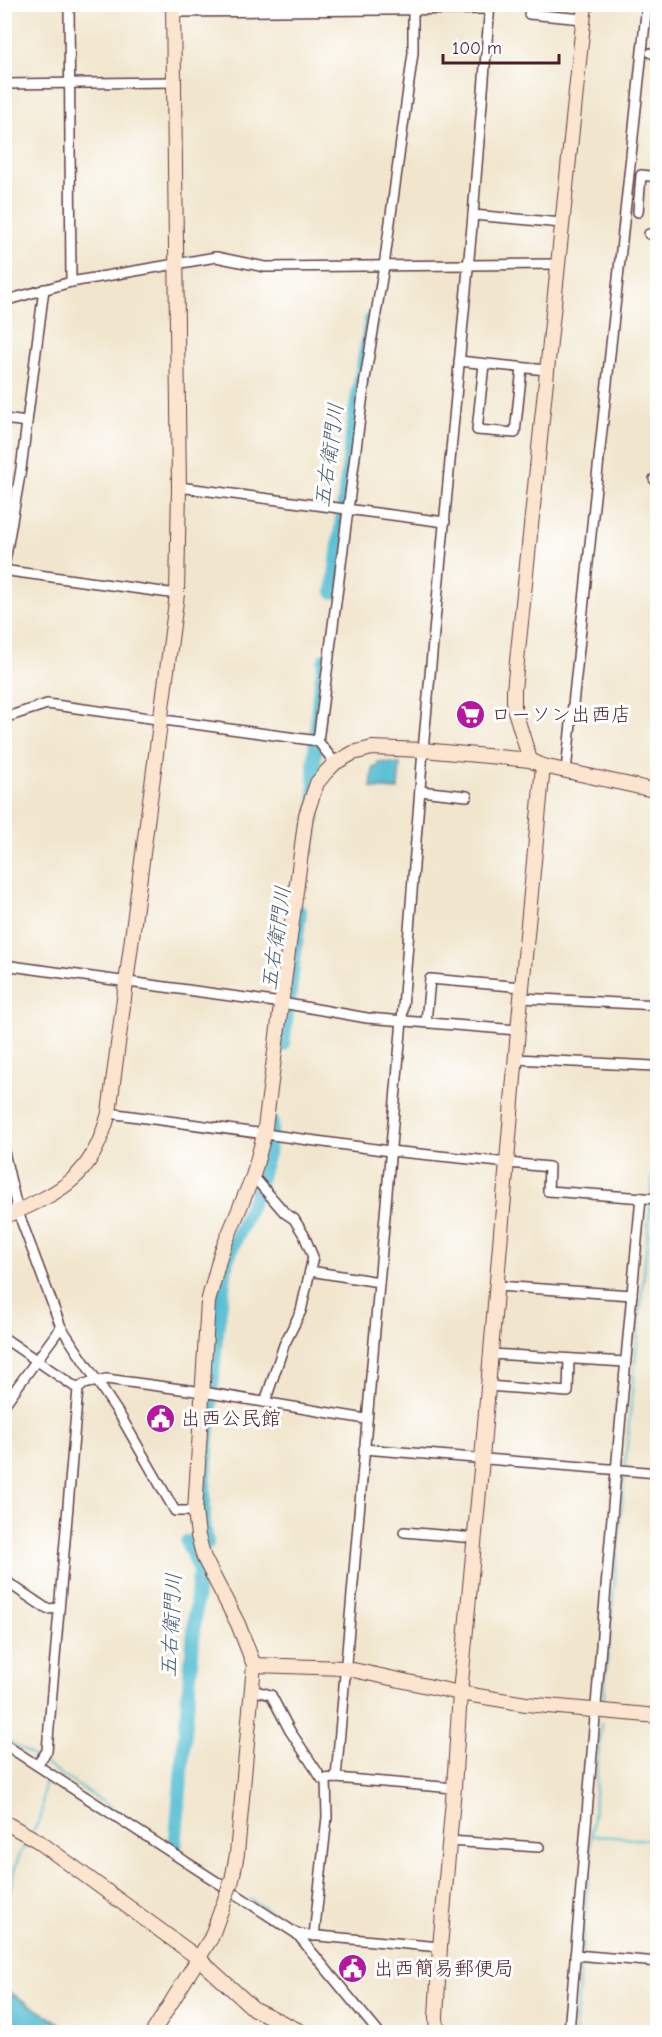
<svg xmlns="http://www.w3.org/2000/svg" width="662" height="2037" font-family="'Comic Neue','Klee One',sans-serif">
<rect width="100%" height="100%" fill="#fff"/>
<filter id="ink" filterUnits="userSpaceOnUse"><feTurbulence type="fractalNoise" baseFrequency=".0167" numOctaves="2"/><feDisplacementMap in="SourceGraphic" scale="12" xChannelSelector="R" yChannelSelector="G"/><feConvolveMatrix kernelMatrix="1 2 1 2 8 2 1 2 1" color-interpolation-filters="sRGB"/></filter>
<filter id="wash" filterUnits="userSpaceOnUse"><feTurbulence type="fractalNoise" baseFrequency=".008" numOctaves="4" result="noise"/><feDisplacementMap in="SourceGraphic" scale="24" xChannelSelector="R" yChannelSelector="G"/><feGaussianBlur stdDeviation="1.35" result="paint"/><feColorMatrix in="noise" values="0 0 0 0 0 0 0 0 0 0 0 0 0 0 0 0 0 1.4 0 .05"/><feComposite in="paint" operator="in"/></filter>
<g filter="url(#wash)">
<rect width="100%" height="100%" fill="#f1e6cd"/>
<g fill="#55bed2" stroke="#506e7e" stroke-width="1.5">
<path d="M378,762L400,764L398,790L371,788L373,767H377Z"/>
<path d="M4,1988L14,1995L74,2032H5Z"/>
</g>
<g fill="none" stroke-linecap="round" stroke-linejoin="round">
<g stroke="#55bed2" stroke-width="2">
<path d="M651,1194L658,1118"/>
<path d="M625,1466L651,1200"/>
<path d="M603,1705L625,1472"/>
<path d="M4,1738L37,1759"/>
<path d="M42,1762L203,1868"/>
<path d="M33,1831L41,1818L45,1773"/>
<path d="M592,1835L658,1841"/>
<path d="M250,1899L276,1915"/>
<path d="M4,1931C9,1900 10,1868 27,1841"/>
<path d="M312,1946L339,1978"/>
<path d="M582,1952L601,1723"/>
<path d="M575,2032L581,1958"/>
</g>
<g stroke="#55bed2" stroke-width="14">
<path d="M333,592L355,413L371,320"/>
<path d="M307,851L316,801L314,766L319,696L325,659"/>
<path d="M283,1045L300,912"/>
<path d="M175,1849L199,1571L187,1542L207,1543L204,1523V1487L216,1339L227,1260L257,1190L268,1154L272,1123"/>
</g>
</g>
</g>
<g filter="url(#ink)">
<g fill="none" stroke-linecap="round" stroke-linejoin="round">
<defs>
<g id="street">
<path d="M69,4L71,282"/>
<path d="M174,12L490,9"/>
<path d="M529,14L583,19"/>
<path d="M651,53L658,54"/>
<path d="M4,84L174,82"/>
<path d="M638,212L641,175L658,177"/>
<path d="M473,215L562,223"/>
<path d="M649,234H658"/>
<path d="M4,301L71,282L216,257L265,267L558,264"/>
<path d="M459,361L546,370"/>
<path d="M484,364L477,430L515,433L522,368"/>
<path d="M4,419L27,422"/>
<path d="M654,479H658"/>
<path d="M179,487L445,522"/>
<path d="M4,567L21,469L44,289"/>
<path d="M6,568L9,571L177,594"/>
<path d="M4,718L47,704L318,741"/>
<path d="M335,763L318,741L365,379L384,266L413,53V4"/>
<path d="M566,771L647,4"/>
<path d="M420,791L467,796"/>
<path d="M4,965L282,1003L367,1018L518,1030"/>
<path d="M521,998L658,1005"/>
<path d="M426,1022L430,979L522,987"/>
<path d="M516,1059L653,1066"/>
<path d="M109,1113L390,1151L549,1167L548,1191L658,1199"/>
<path d="M4,1152L18,1212L61,1327L121,1417L175,1511H195"/>
<path d="M253,1176L285,1213L294,1219L304,1235L313,1257L301,1311L284,1345L265,1402"/>
<path d="M310,1271L379,1282"/>
<path d="M497,1286L632,1295"/>
<path d="M4,1338L78,1389L47,1751L37,1765"/>
<path d="M491,1354L625,1362"/>
<path d="M488,1386L568,1392L569,1359"/>
<path d="M78,1389L84,1384L106,1379L203,1392L366,1419"/>
<path d="M4,1405L61,1327"/>
<path d="M364,1449L658,1473"/>
<path d="M404,1532L475,1538"/>
<path d="M4,1580L47,1609L59,1608"/>
<path d="M252,1690L271,1695L290,1731L322,1779L336,1778L454,1788"/>
<path d="M4,1744L297,1934L440,1947"/>
<path d="M336,1778L402,1020L423,750L473,215L490,4"/>
<path d="M449,1841L539,1847"/>
<path d="M297,1934L378,2032"/>
<path d="M314,1936L327,1817L326,1779"/>
<path d="M575,1955L658,1962"/>
<path d="M569,2032C592,1754 614,1476 641,1198"/>
</g>
<g id="secondary">
<path d="M530,760L514,708V690L585,4"/>
<path d="M4,1217C63,1191 91,1179 109,1113L177,594L179,487L173,4"/>
<path d="M254,1665L344,1668L460,1693L526,1704L658,1716"/>
<path d="M4,1822L38,1841L198,1958L254,2009L302,2032"/>
<path d="M232,1880L237,1854L254,1665L238,1624L204,1558L198,1536L195,1511L208,1302L221,1253L253,1176L264,1135L306,815L317,783L326,772L335,763L353,753L372,748L423,750L530,760L543,766L658,791"/>
<path d="M153,2032L211,1938"/>
<path d="M437,2032L436,2017L440,1947L454,1788L460,1693L482,1459L518,1030L543,766"/>
</g>
</defs>
<use href="#street" stroke="#633d43" stroke-width="12"/>
<use href="#secondary" stroke="#633d43" stroke-width="16"/>
<use href="#street" stroke="#fff" stroke-width="9"/>
<use href="#secondary" stroke="#fbe5cf" stroke-width="14"/>
<defs>
<path id="secondary-bridge" d="M211,1938L232,1880"/>
</defs>
<use href="#secondary-bridge" stroke="#633d43" stroke-width="16" stroke-linecap="butt"/>
<use href="#secondary-bridge" stroke="#fbe5cf" stroke-width="14"/>
</g>
</g>
<defs>
<symbol id="supermarket-disc" viewBox="-11 -11 22 22"><circle r="9.5" fill="#b5179e" stroke="#fff"/><path d="M-6-5.5h2.5l.6 2H6L4.5 2H-2.5L-4.4-4H-6ZM-1.5 3.2a1.3 1.3 0 1 0 .1 0ZM3 3.2a1.3 1.3 0 1 0 .1 0Z" fill="#fff"/></symbol>
<symbol id="civic-disc" viewBox="-11 -11 22 22"><circle r="9.5" fill="#b5179e" stroke="#fff"/><path d="M-.6-6.5H3V-4.5H.6V-3L4-1V1h2V6H-6V1h2V-1L-.6-3ZM-1.2 2.5V6h2.4V2.5Z" fill="#fff"/></symbol>
</defs>
<g fill-rule="evenodd">
<use href="#supermarket-disc" x="454" y="698" width="33" height="33"/>
<use href="#civic-disc" x="144" y="1402" width="33" height="33"/>
<use href="#civic-disc" x="336" y="1952" width="33" height="33"/>
</g>
<g text-anchor="middle" stroke-width="6" stroke-linejoin="round" paint-order="stroke">
<g font-size="20" fill="#4a1f2b" stroke="#fff" text-anchor="start">
<text x="491" y="721">ローソン出西店</text>
<text x="181" y="1425">出西公民館</text>
<text x="374" y="1975">出西簡易郵便局</text>
</g>
<g font-size="21" font-style="italic" fill="#4e5f6e" stroke="#fff">
<text transform="translate(329 455) rotate(-82)" y="7">五右衛門川</text>
<text transform="translate(276 938) rotate(-82)" y="7">五右衛門川</text>
<text transform="translate(171 1625) rotate(-87)" y="7">五右衛門川</text>
</g>
</g>
<rect width="662" height="2037" fill="none" stroke="#fff" stroke-width="24"/>
<path d="M443 54v9h116v-9" fill="none" stroke="#4a1f2b" stroke-width="3"/>
<text x="452" y="54" font-size="18" fill="#4a1f2b" stroke="#ffffff" stroke-width="4.5" paint-order="stroke">100 m</text>
</svg>
